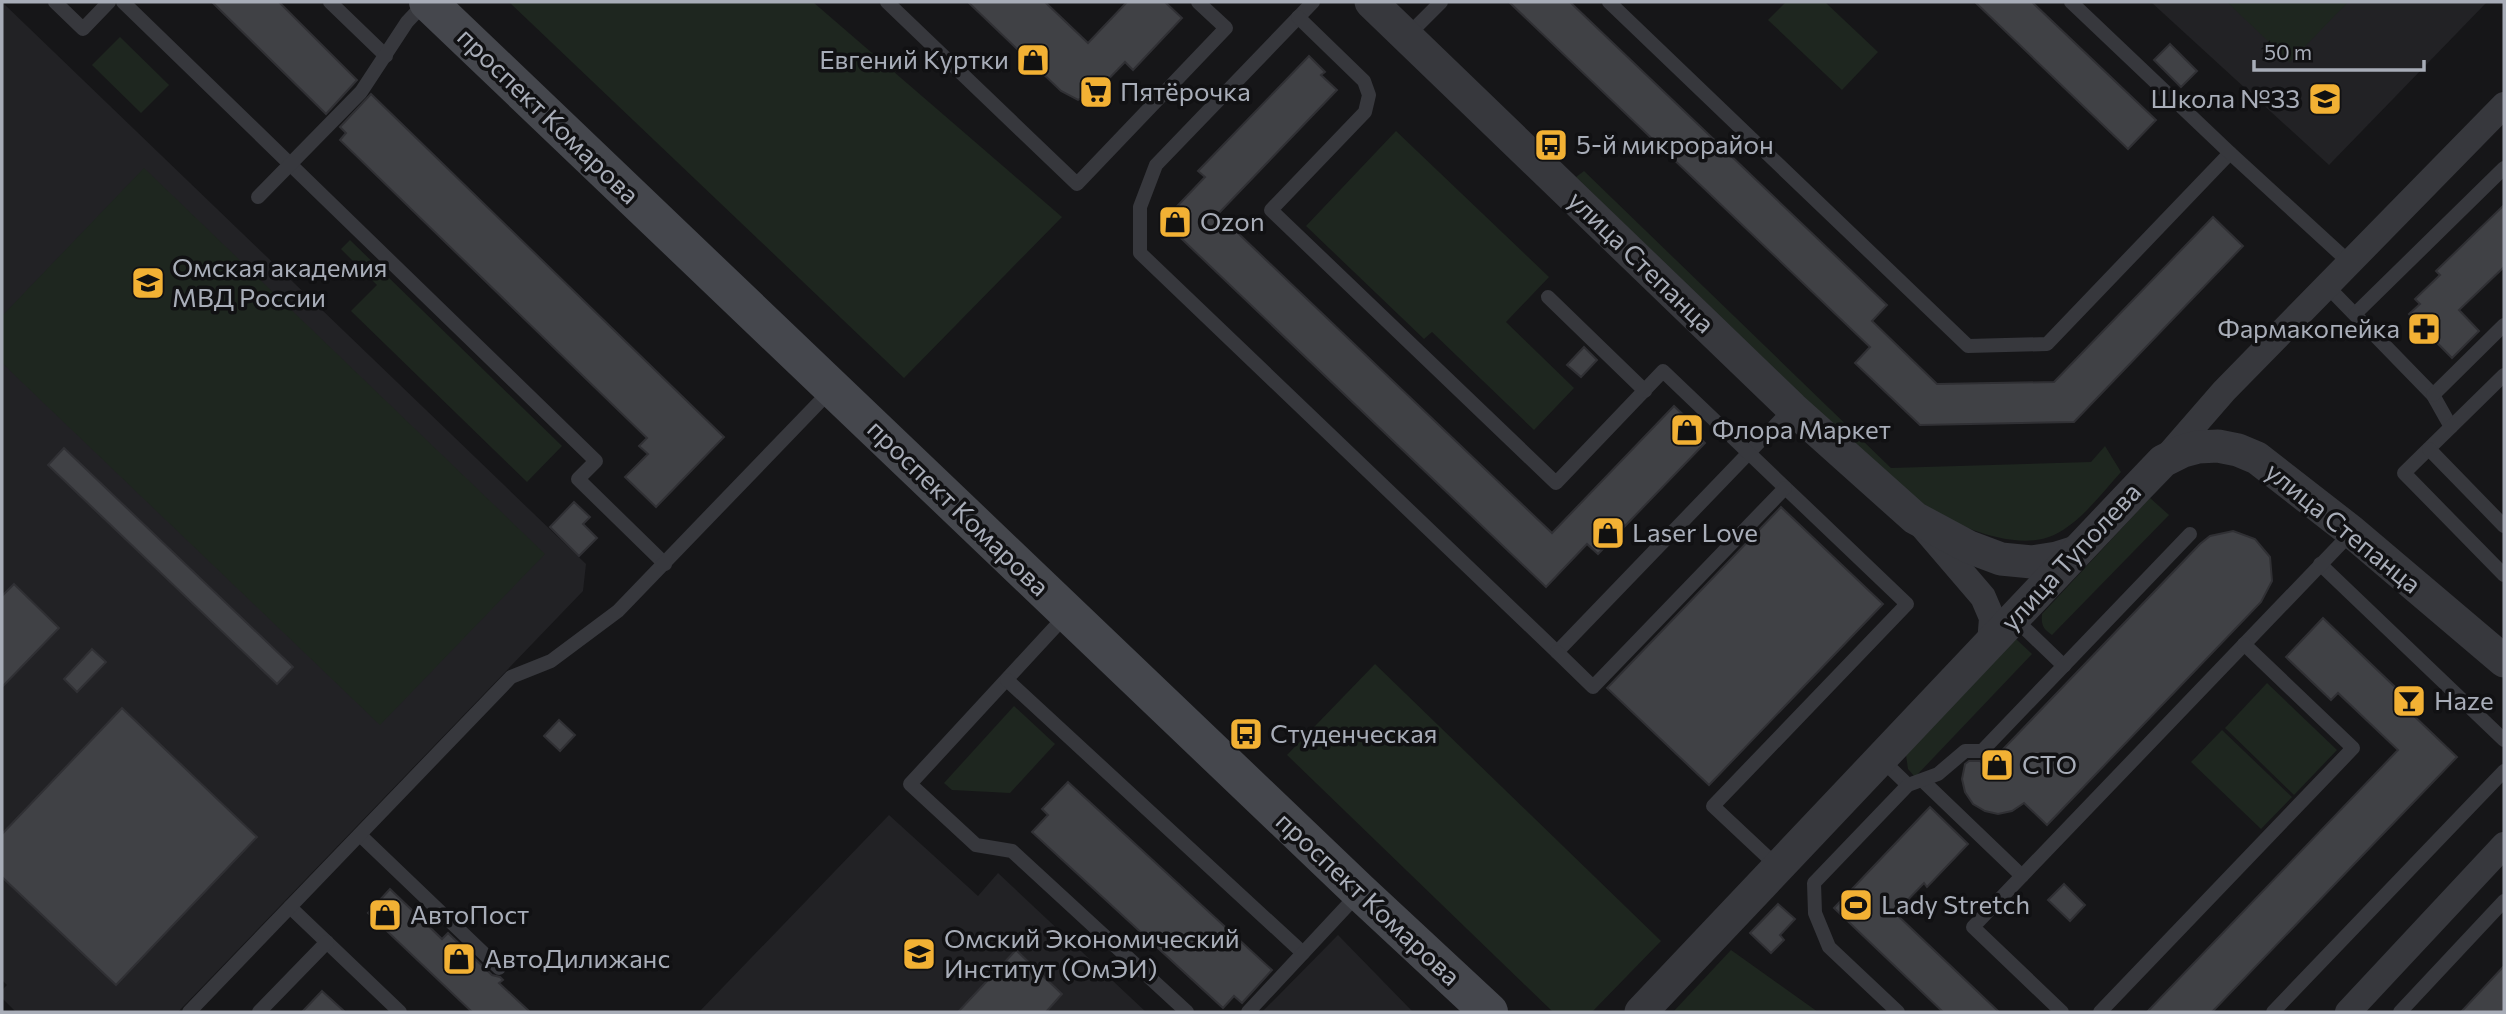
<svg xmlns="http://www.w3.org/2000/svg" width="2506" height="1014" font-family="Commissioner,sans-serif">
<rect width="100%" height="100%" fill="#161618"/>
<g fill="#222225">
<path d="M2,2L586,564L583,591L178,1012H16L2,998V990L7,985L2,980Z"/>
<path d="M2151,2H2487L2329,165Z"/>
<path d="M889,815L978,896L998,873L1146,1012H699Z"/>
<path d="M1338,935L1413,1012H1262Z"/>
</g>
<g fill="#1e261f">
<path d="M509,2H813L1062,217L904,378Z"/>
<path d="M1786,2H1825L1878,52L1842,90L1768,20Z"/>
<path d="M2227,2H2348L2290,62Z"/>
<path d="M120,37L169,85L141,113L92,65Z"/>
<path d="M1396,131L1549,277L1506,322L1574,388L1534,430L1432,332L1424,339L1306,226Z"/>
<path d="M144,168L545,554L380,725L2,363V316Z"/>
<path d="M1584,171L1891,468L2091,462L2105,446L2121,472C2101,494 2081,522 2054,535C2017,552 1959,527 1926,508C1910,499 1896,486 1882,476L1576,177Z"/>
<path d="M350,240L562,446L527,482L351,311L377,285L341,249Z"/>
<path d="M2150,498L2169,515L2052,635C2043,629 2041,625 2042,614Z"/>
<path d="M2016,639L2032,654L1915,777L1908,769L1906,755Z"/>
<path d="M1375,664L1661,941L1592,1012H1553L1287,755Z"/>
<path d="M2267,683L2337,750L2294,795L2225,728Z"/>
<path d="M1014,706L1055,744L1010,793L952,790L944,783Z"/>
<path d="M2222,730L2292,797L2261,829L2191,762Z"/>
<path d="M1731,950L1818,1012H1673Z"/>
</g>
<g fill="#404145" stroke="#303034" stroke-width="2">
<path d="M212,2H279L357,80L326,114Z"/>
<path d="M968,2H1045L1088,43L1127,2H1165L1182,18L1133,70L1125,62L1096,92L1078,100L1061,91Z"/>
<path d="M1509,2H1570L1887,305L1872,321L1937,384L2054,382L2213,217L2243,246L2074,422L1920,425L1855,363L1870,347Z"/>
<path d="M1975,2H2032L2156,120L2128,149Z"/>
<path d="M2170,44L2197,71L2181,87L2154,60Z"/>
<path d="M1309,56L1325,72L1321,75L1337,90L1218,214L1552,533L1674,406L1691,422L1688,426L1705,443L1598,554L1587,544L1546,587L1163,221L1205,177L1198,171Z"/>
<path d="M371,94L724,437L656,507L625,477L648,454L639,446L647,438L340,140L346,133L340,127Z"/>
<path d="M2504,205V267L2459,310L2479,331L2452,358L2409,314L2420,304L2415,299L2440,275L2436,271Z"/>
<path d="M1584,347L1597,360L1581,377L1567,365Z"/>
<path d="M64,448L293,667L277,684L48,465Z"/>
<path d="M574,502L590,517L583,524L597,538L579,556L550,527Z"/>
<path d="M1781,507L1883,604L1709,785L1607,688Z"/>
<path d="M2233,531L2255,539L2270,557L2272,581L2261,602L2047,825L2024,803L2012,811L1998,814L1985,811L1973,804L1965,792L1962,779L1965,764L1969,761H1980L1986,767L2200,544L2210,536Z"/>
<path d="M14,584L59,628L2,687V596Z"/>
<path d="M2323,618L2417,708L2411,713L2457,757L2212,1012H2147L2398,750L2338,693L2331,700L2286,657Z"/>
<path d="M92,649L106,662L77,692L64,679Z"/>
<path d="M122,708L257,837L116,985L2,877V834Z"/>
<path d="M559,720L575,735L560,751L544,736Z"/>
<path d="M1068,782L1272,970L1242,1003L1234,996L1223,1008L1032,832L1048,815L1042,809Z"/>
<path d="M1930,807L1968,844L1927,887L1924,883L1895,913L1999,1012H1943L1834,908Z"/>
<path d="M2064,884L2085,905L2070,921L2048,900Z"/>
<path d="M390,889L442,939L448,933L492,975L500,977L503,980L499,983L530,1012H472L368,913Z"/>
<path d="M1778,904L1795,919L1780,935L1784,940L1771,953L1750,933Z"/>
<path d="M1016,950L1062,994L1046,1012H958Z"/>
<path d="M2504,966V1012H2461Z"/>
<path d="M322,991L345,1012H302Z"/>
</g>
<g fill="none" stroke-linecap="round" stroke-linejoin="round">
<g stroke="#37383d" stroke-width="14">
<path d="M55,2L83,29L109,2"/>
<path d="M123,2L596,461L578,479L665,564"/>
<path d="M330,2L386,56"/>
<path d="M887,2L1077,184L1226,28L1198,2"/>
<path d="M1313,2L1156,165L1140,207V253L1557,652L1792,408"/>
<path d="M1609,2L1968,346L2047,344L2230,153"/>
<path d="M2071,2L2230,153L2349,262"/>
<path d="M1298,17L1364,81L1369,95L1365,112L1271,210L1556,483L1663,371L1907,604L1713,806L1778,867"/>
<path d="M1407,36L1441,2"/>
<path d="M258,197L361,92L407,22L425,3"/>
<path d="M2326,285L2433,395L2451,427"/>
<path d="M1548,297L1645,391"/>
<path d="M2355,314L2504,168"/>
<path d="M2504,375L2404,473L2504,575"/>
<path d="M2433,395L2504,325"/>
<path d="M2429,449L2504,526"/>
<path d="M2320,564L2504,740"/>
<path d="M1067,614L910,784L976,845L1012,851L1187,1012"/>
<path d="M2014,618L2064,666"/>
<path d="M1557,652L1593,687L1785,488"/>
<path d="M1007,680L1303,953"/>
<path d="M1881,759L1908,785"/>
<path d="M1923,781L2022,876"/>
<path d="M360,835L499,968"/>
<path d="M290,907L400,1012"/>
<path d="M189,1012L511,677L551,661L618,611L832,389"/>
<path d="M259,1012L327,942"/>
<path d="M1248,1012L1359,893"/>
<path d="M1898,1012L1829,947L1815,913L1814,883L1908,785L1938,774L1965,751H1982L2190,534"/>
<path d="M2062,1012L1973,927L2352,532"/>
<path d="M2100,1012L2353,748L2244,644"/>
<path d="M2273,1012L2504,771"/>
<path d="M2400,1012L2504,901"/>
</g>
<g stroke="#37383d" stroke-width="26">
<path d="M2164,460L2224,391L2504,105"/>
<path d="M1923,527L1983,597L1992,618L1990,644"/>
<path d="M2348,1012L2504,845"/>
</g>
<g stroke="#37383d" stroke-width="33">
<path d="M1371,2L1792,408L1915,518L1969,547L2001,559L2032,562L2057,558L2076,552"/>
<path d="M1641,1012L2138,487L2163,461L2183,451L2198,447L2218,446L2238,450L2257,458L2352,532L2504,661"/>
</g>
<path stroke="#45474d" stroke-width="38" d="M428,2L1360,892L1489,1012"/>
</g>
<defs>
<symbol id="shop-square" viewBox="-11 -11 22 22"><rect x="-9" y="-9" width="18" height="18" rx="4" fill="#f2b134" stroke="#111113"/><path d="M-5-2.5h2.3a2.7 3.5 0 0 1 5.4 0H5L5.5 6h-11ZM-1.5-2.5h3a1.5 2.3 0 0 0-3 0Z" fill="#111"/></symbol>
<symbol id="supermarket-square" viewBox="-11 -11 22 22"><rect x="-9" y="-9" width="18" height="18" rx="4" fill="#f2b134" stroke="#111113"/><path d="M-6-5.5h2.5l.6 2H6L4.5 2H-2.5L-4.4-4H-6ZM-1.5 3.2a1.3 1.3 0 1 0 .1 0ZM3 3.2a1.3 1.3 0 1 0 .1 0Z" fill="#111"/></symbol>
<symbol id="school-square" viewBox="-11 -11 22 22"><rect x="-9" y="-9" width="18" height="18" rx="4" fill="#f2b134" stroke="#111113"/><path d="M0-5L7-2L0 1L-7-2ZM-4 1L0 2.5L4 1V4Q0 6-4 4Z" fill="#111"/></symbol>
<symbol id="bus-square" viewBox="-11 -11 22 22"><rect x="-9" y="-9" width="18" height="18" rx="4" fill="#f2b134" stroke="#111113"/><path d="M-5-6H5V4H4V6H2V4H-2V6H-4V4H-5ZM-3.5-4V0h7V-4ZM-3.5 1.2v1.5H-2V1.2ZM2 1.2v1.5H3.5V1.2Z" fill="#111"/></symbol>
<symbol id="university-square" viewBox="-11 -11 22 22"><rect x="-9" y="-9" width="18" height="18" rx="4" fill="#f2b134" stroke="#111113"/><path d="M0-5L7-2L0 1L-7-2ZM-4 1L0 2.5L4 1V4Q0 6-4 4Z" fill="#111"/></symbol>
<symbol id="pharmacy-square" viewBox="-11 -11 22 22"><rect x="-9" y="-9" width="18" height="18" rx="4" fill="#f2b134" stroke="#111113"/><path d="M-2-6h4v4h4v4h-4v4h-4v-4h-4v-4h4Z" fill="#111"/></symbol>
<symbol id="bar-square" viewBox="-11 -11 22 22"><rect x="-9" y="-9" width="18" height="18" rx="4" fill="#f2b134" stroke="#111113"/><path d="M-6-5H6L.8 .8V4.5H3.5V6h-7V4.5H-.8V.8Z" fill="#111"/></symbol>
<symbol id="stadium-square" viewBox="-11 -11 22 22"><rect x="-9" y="-9" width="18" height="18" rx="4" fill="#f2b134" stroke="#111113"/><path d="M0-5a6.5 5 0 1 0 0 10a6.5 5 0 1 0 0-10ZM-3.5-1.8h7v3.6h-7Z" fill="#111"/></symbol>
</defs>
<g fill-rule="evenodd">
<use href="#shop-square" x="1014" y="41" width="38" height="38"/>
<use href="#supermarket-square" x="1077" y="73" width="38" height="38"/>
<use href="#school-square" x="2306" y="80" width="38" height="38"/>
<use href="#bus-square" x="1532" y="126" width="38" height="38"/>
<use href="#shop-square" x="1156" y="203" width="38" height="38"/>
<use href="#university-square" x="129" y="264" width="38" height="38"/>
<use href="#pharmacy-square" x="2405" y="310" width="38" height="38"/>
<use href="#shop-square" x="1668" y="411" width="38" height="38"/>
<use href="#shop-square" x="1589" y="514" width="38" height="38"/>
<use href="#bar-square" x="2390" y="682" width="38" height="38"/>
<use href="#bus-square" x="1227" y="715" width="38" height="38"/>
<use href="#shop-square" x="1978" y="746" width="38" height="38"/>
<use href="#stadium-square" x="1837" y="886" width="38" height="38"/>
<use href="#shop-square" x="366" y="896" width="38" height="38"/>
<use href="#university-square" x="900" y="935" width="38" height="38"/>
<use href="#shop-square" x="440" y="940" width="38" height="38"/>
</g>
<g text-anchor="middle" stroke-width="7" stroke-linejoin="round" paint-order="stroke">
<g font-size="26" fill="#a8adb8" stroke="#111113" text-anchor="start">
<text x="1009" y="69" text-anchor="end">Евгений Куртки</text>
<text x="1120" y="101">Пятёрочка</text>
<text x="2300" y="108" text-anchor="end">Школа №33</text>
<text x="1576" y="154">5-й микрорайон</text>
<text x="1200" y="231">Ozon</text>
<text x="172" y="277">Омская академия<tspan x="172" dy="30">МВД России</tspan></text>
<text x="2400" y="338" text-anchor="end">Фармакопейка</text>
<text x="1712" y="439">Флора Маркет</text>
<text x="1632" y="542">Laser Love</text>
<text x="2434" y="710">Haze</text>
<text x="1270" y="743">Студенческая</text>
<text x="2022" y="774">СТО</text>
<text x="1881" y="914">Lady Stretch</text>
<text x="410" y="924">АвтоПост</text>
<text x="944" y="948">Омский Экономический<tspan x="944" dy="30">Институт (ОмЭИ)</tspan></text>
<text x="484" y="968">АвтоДилижанс</text>
</g>
<g font-size="26" fill="#a8adb8" stroke="#111113">
<text transform="translate(548 116) rotate(44)" y="9">проспект Комарова</text>
<text transform="translate(1641 262) rotate(44)" y="9">улица Степанца</text>
<text transform="translate(958 508) rotate(44)" y="9">проспект Комарова</text>
<text transform="translate(2343 528) rotate(39)" y="9">улица Степанца</text>
<text transform="translate(2071 557) rotate(-47)" y="9">улица Туполева</text>
<text transform="translate(1368 899) rotate(43)" y="9">проспект Комарова</text>
</g>
</g>
<rect width="2506" height="1014" fill="none" stroke="#a8adb8" stroke-width="7"/>
<path d="M2254 60v10h170v-10" fill="none" stroke="#a8adb8" stroke-width="3.5"/>
<text x="2264" y="60" font-size="21" fill="#a8adb8" stroke="#111113" stroke-width="5" paint-order="stroke">50 m</text>
</svg>
